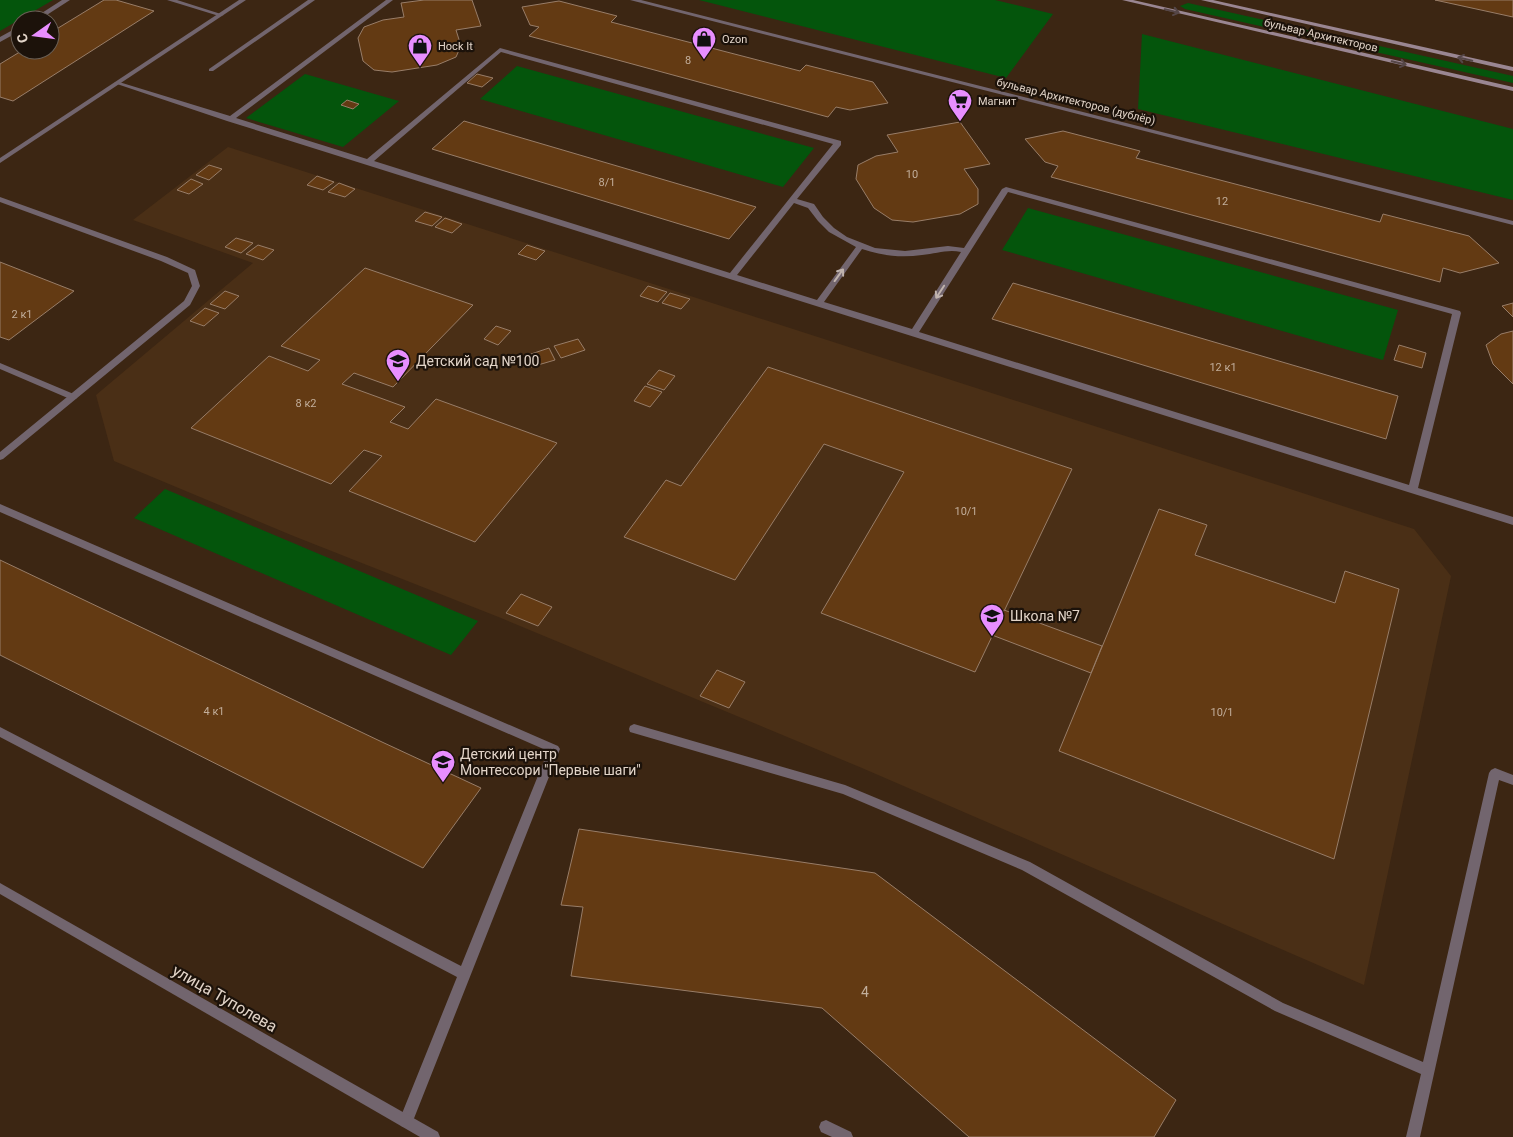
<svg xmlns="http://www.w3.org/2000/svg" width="1513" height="1137" font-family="Roboto,sans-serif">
<rect width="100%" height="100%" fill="#3c2613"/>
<path fill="#4a2f16" d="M228,147L1414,529L1451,576L1364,985L862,768L501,618L291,535L114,461L96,395L253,263L133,220Z"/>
<g fill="#04550c">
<path d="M0,0H53L0,31Z"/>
<path d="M699,0H995L1053,14L1006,78Z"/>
<path d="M1188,3L1513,76V83L1185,9L1180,6Z"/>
<path d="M1142,34L1513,129V200L1138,109Z"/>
<path d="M517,66L814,148L783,187L480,99Z"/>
<path d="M305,74L399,101L343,147L246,118Z"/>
<path d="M1028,208L1398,310L1383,360L1002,250Z"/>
<path d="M165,489L478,621L451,655L134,518Z"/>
</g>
<g fill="#633a13" stroke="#987d68">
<path d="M104,0H116L154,11L13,101L0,97V64L23,50H50V33Z"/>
<path d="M424,0H472L481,26L456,30L461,46L456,57L437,65L392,72L374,70L363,61L358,38L364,27L383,20L404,17L401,3Z"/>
<path d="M1435,0H1513V17Z"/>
<path d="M559,1L617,16L611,22L800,71L806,65L873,82L888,103L850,110L836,107L828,117L529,36L539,27L530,25L522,7Z"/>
<path d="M477,74L493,78L482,87L467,83Z"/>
<path d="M347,100L359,104L353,109L341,105Z"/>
<path d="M464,121L709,193L756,207L729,239L432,149Z"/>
<path d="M960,122L990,164L964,169L978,189V204L960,214L913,222L892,220L874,208L856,179L858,165L876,156L898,152L887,135Z"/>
<path d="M1063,131L1140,151L1136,158L1380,222L1383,214L1469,236L1499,263L1460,273L1443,268L1440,282L1051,177L1058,166L1045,162L1025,139Z"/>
<path d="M209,165L222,169L209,180L196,175Z"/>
<path d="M317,176L334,182L323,190L307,185Z"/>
<path d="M191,179L203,184L189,194L177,190Z"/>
<path d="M339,183L355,189L345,197L328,192Z"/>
<path d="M425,212L442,217L432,226L415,221Z"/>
<path d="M445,218L462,224L452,233L435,227Z"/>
<path d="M236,238L253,243L241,253L225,247Z"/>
<path d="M258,245L274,250L263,260L246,254Z"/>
<path d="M527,245L545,251L536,260L518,254Z"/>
<path d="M0,262L74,291L9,340L0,337Z"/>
<path d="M365,268L473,305L393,387L354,373L342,384L405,407L390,422L408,429L436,399L557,443L475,542L349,491L382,456L364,450L331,484L191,428L269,356L308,371L320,360L281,346Z"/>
<path d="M1013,283L1398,396L1386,439L992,319Z"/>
<path d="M648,286L667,292L658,302L640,296Z"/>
<path d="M225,291L239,296L225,309L210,304Z"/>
<path d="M670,293L690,299L681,309L662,303Z"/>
<path d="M1513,303V317L1502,306Z"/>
<path d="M205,308L219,313L204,326L190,321Z"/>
<path d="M496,326L511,331L498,345L484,339Z"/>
<path d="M1513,331V384L1493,364L1486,345L1501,334Z"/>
<path d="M578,339L585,350L561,358L554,346Z"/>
<path d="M1399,345L1426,353L1422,368L1394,360Z"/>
<path d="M549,348L555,360L531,367L525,356Z"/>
<path d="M768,367L1072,469L975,672L821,613L904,472L824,444L735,580L624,537L666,480L681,486Z"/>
<path d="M659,370L675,376L664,390L647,384Z"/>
<path d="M645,386L662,392L650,407L634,401Z"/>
<path d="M1159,509L1207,525L1195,555L1335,603L1345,571L1399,589L1334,859L1059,751Z"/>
<path d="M0,560L382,742L481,788L423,868L0,655Z"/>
<path d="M521,594L552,607L538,626L506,613Z"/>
<path d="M1004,610L1102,646L1091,673L992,635Z"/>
<path d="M717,670L745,682L729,708L700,696Z"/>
<path d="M579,829L875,873L1176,1100L1154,1137H969L822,1008L571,976L583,907L561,905Z"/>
</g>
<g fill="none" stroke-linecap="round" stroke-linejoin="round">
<g fill="#72656e" fill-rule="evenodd">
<path d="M62,0H70L39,20H31Z"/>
<path d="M167,0H177L224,15L219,16Z"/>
<path d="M308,0H315L213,71H209V69Z"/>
<path d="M386,0H393L236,118L367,159L500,48L841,141V145L797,199L814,204L823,217L834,228L847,237L875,248L905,251L948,246L964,248L1002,189L1006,187L1460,311L1461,313L1418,488L1513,517V525L227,121L114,83L119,82L230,116ZM501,52L833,144L730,273L374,161ZM1008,192L1452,314L1409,485L919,332ZM794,203L808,208L818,221L829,232L856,247L817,300L737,275ZM862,249C882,256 902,258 922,255C936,254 947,249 961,252L912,329L824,302Z"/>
<path d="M20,26V31L0,42V37Z"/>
<path d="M0,363L76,395L77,397L76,399H70L0,369Z"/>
<path d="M0,504L558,746L560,749L411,1126L406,1128L401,1126L399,1121L457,977L0,737V727L461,966L548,751L0,512Z"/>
<path d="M634,724L845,785L1030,862L1283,1003L1423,1062L1489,773L1491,770L1495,768L1513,775V785L1499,780L1420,1137H1406L1421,1074L1275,1011L1022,870L843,794L630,732L629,729L630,726Z"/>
<path d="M826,1120L851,1132L853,1137H832L821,1132L819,1127L821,1122Z"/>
</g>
<g fill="#72656e" fill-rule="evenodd">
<path d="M239,0H246L0,163V158Z"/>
<path d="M630,0H641L1513,221V225Z"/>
<path d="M0,197L167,257L195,270L200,286L190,305L3,459L0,460V452L184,301L192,286L188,273L161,261L0,202Z"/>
<path d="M0,883L438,1132L440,1137H420L0,894Z"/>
</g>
<g fill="#9a8692" fill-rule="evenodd">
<path d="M1122,0H1133L1513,87V91Z"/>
<path d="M1201,0H1213L1513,67V71Z"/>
</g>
</g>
<defs><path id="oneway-shaft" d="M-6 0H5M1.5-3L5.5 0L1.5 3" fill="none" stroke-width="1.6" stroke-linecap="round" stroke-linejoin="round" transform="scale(1.25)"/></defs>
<g stroke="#554647">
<use href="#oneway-shaft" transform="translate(1172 11) rotate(13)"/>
<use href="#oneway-shaft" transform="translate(1465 59) rotate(-167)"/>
<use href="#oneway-shaft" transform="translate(1399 63) rotate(13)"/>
</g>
<g stroke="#c0b3ad">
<use href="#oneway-shaft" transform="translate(839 275) rotate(-54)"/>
<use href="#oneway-shaft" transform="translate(940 292) rotate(123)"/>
</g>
<defs>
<symbol id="shop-pin" viewBox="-11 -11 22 30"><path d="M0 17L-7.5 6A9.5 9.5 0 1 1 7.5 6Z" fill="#e88eff" stroke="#1c120a"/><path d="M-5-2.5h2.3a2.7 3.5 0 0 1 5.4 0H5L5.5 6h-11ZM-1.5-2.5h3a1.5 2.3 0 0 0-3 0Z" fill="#111"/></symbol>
<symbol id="supermarket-pin" viewBox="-11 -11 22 30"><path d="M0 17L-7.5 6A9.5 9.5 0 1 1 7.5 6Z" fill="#e88eff" stroke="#1c120a"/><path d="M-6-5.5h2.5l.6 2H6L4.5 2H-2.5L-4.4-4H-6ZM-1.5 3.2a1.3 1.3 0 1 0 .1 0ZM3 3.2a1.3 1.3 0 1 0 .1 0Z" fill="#111"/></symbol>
<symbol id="school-pin" viewBox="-11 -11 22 30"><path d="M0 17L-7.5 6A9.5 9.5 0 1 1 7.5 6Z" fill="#e88eff" stroke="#1c120a"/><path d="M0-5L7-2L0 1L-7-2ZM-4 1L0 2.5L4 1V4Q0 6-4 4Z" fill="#111"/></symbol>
</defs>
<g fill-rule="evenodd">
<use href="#shop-pin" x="690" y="25" width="28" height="38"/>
<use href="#shop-pin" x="406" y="32" width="28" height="38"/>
<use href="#supermarket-pin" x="946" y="87" width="28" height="38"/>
<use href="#school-pin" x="384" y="347" width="28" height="38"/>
<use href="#school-pin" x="978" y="602" width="28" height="38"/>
<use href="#school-pin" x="429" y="748" width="28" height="38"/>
</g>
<g text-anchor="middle" stroke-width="4.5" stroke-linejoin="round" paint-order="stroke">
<g font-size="11" fill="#e2d4c8" stroke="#1c120a">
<text transform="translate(1321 35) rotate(13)" y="4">бульвар Архитекторов</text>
<text transform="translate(1076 101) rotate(14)" y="4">бульвар Архитекторов (дублёр)</text>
</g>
<g font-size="11" fill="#e2d4c8" stroke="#1c120a" text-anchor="start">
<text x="722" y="43">Ozon</text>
<text x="438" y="50">Hock It</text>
<text x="978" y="105">Магнит</text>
</g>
<g font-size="11" fill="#c2ae9b">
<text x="688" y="64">8</text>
<text x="912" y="178">10</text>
<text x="607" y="186">8/1</text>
<text x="1222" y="205">12</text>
<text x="22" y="318">2 к1</text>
<text x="1223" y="371">12 к1</text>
<text x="306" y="407">8 к2</text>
<text x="966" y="515">10/1</text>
<text x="214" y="715">4 к1</text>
<text x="1222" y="716">10/1</text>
</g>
<g font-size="14" fill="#e2d4c8" stroke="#1c120a" text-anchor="start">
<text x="416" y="366">Детский сад №100</text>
<text x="1010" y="621">Школа №7</text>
<text x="460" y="759">Детский центр<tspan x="460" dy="16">Монтессори "Первые шаги"</tspan></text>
</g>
<g font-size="14" fill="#c2ae9b">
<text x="865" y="997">4</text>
</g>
<g font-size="16" fill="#e2d4c8" stroke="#1c120a">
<text transform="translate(225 998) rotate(30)" y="6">улица Туполева</text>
</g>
</g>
<g transform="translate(35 35) rotate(256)"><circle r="24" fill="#1c120a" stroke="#6b6056"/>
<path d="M0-4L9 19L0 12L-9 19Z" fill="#e88eff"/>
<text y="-8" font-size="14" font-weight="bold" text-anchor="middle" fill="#e2d4c8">С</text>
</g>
</svg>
